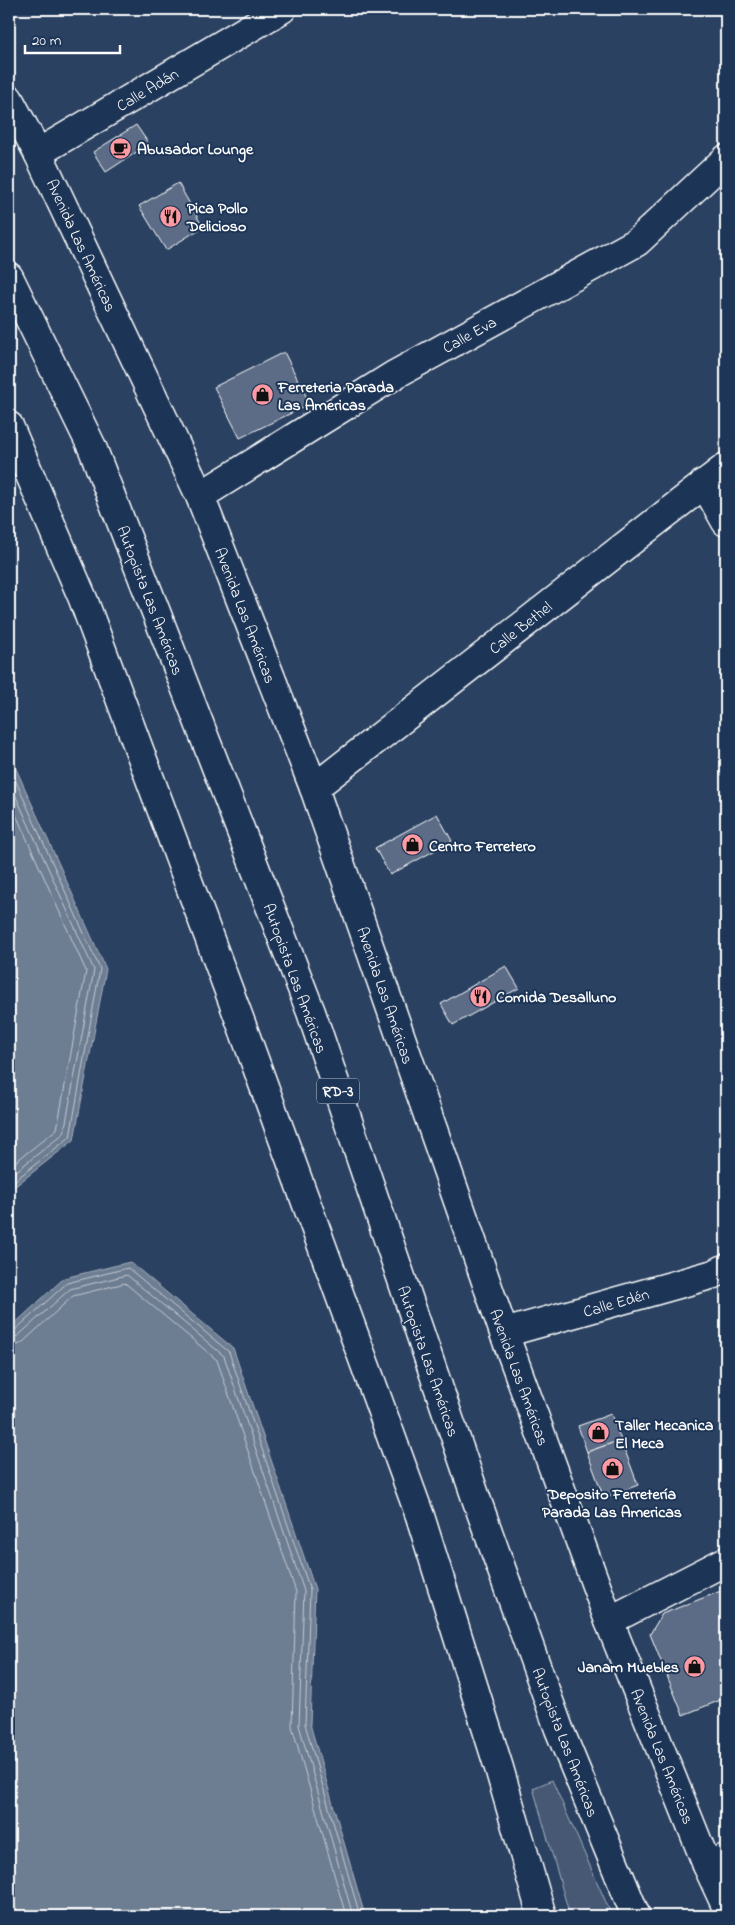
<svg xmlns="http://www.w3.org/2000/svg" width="735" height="1925" font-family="'Indie Flower',sans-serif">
<rect width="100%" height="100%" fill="#2a4161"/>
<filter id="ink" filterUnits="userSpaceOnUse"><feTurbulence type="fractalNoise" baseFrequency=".02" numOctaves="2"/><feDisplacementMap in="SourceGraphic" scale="10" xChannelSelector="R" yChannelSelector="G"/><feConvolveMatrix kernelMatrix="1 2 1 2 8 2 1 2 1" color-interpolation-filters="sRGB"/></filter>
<g filter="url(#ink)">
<path fill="#465975" stroke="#a2acba" d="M552,1780L612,1916H570L533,1788Z"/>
<g fill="#6d7d92" stroke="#a7b1be">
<path d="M9,753L106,969L74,1140L9,1191Z"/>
<path d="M130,1262L233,1348L315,1589L310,1724L365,1916H9V1329L64,1278Z"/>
</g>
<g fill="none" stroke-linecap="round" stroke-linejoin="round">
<g stroke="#c5cbd3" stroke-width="1">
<path d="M9,766L100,969L70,1137L9,1185"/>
<path d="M9,781L94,970L64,1133L9,1177"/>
<path d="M9,799L86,971L57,1129L9,1167"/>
<path d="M9,1333L14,1331L67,1283L128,1268L229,1352L310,1590L305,1724L360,1916"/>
<path d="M9,1339L18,1336L70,1289L127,1275L224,1356L304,1591L299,1725L353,1916"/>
<path d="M9,1347L16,1346L23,1342L73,1296L125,1283L217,1360L296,1592L292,1726L346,1916"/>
</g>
</g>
<g fill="#5b6c86" stroke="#fff">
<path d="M136,125L149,144L106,172L93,152Z"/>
<path d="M178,183L203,227L166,250L139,206Z"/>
<path d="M284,352L310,404L240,438L214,387Z"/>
<path d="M437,814L452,841L390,875L375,848Z"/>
<path d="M506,966L519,988L453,1025L441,1004Z"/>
<path d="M611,1414L621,1440L587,1452L578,1426Z"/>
<path d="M621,1440L638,1485L604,1498L587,1452Z"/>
<path d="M726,1589V1698L683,1715L650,1634L662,1614Z"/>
</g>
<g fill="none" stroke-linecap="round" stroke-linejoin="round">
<defs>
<g id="minor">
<path d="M38,153L282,9"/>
<path d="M704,483L726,522"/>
<path d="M200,496L396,374L637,242L726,159"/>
<path d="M314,788L726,467"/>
<path d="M504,1333L714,1274L726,1268"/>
<path d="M609,1621L726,1561"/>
<path d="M707,1865L726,1858"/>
</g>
<path id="major" d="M9,99L38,153L200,496L314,788L504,1333L609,1621L707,1865L726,1906"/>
<g id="highway">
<path d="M9,277L92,447L311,1012L477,1501L559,1729L636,1916"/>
<path d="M9,426L83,599L242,1026L420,1516L499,1768L542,1916"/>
</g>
</defs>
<use href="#minor" stroke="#fff" stroke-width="31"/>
<use href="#major" stroke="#fff" stroke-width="31"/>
<use href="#highway" stroke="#fff" stroke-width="31"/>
<use href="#minor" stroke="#1d3557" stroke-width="28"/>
<use href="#major" stroke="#1d3557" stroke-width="28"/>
<use href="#highway" stroke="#1d3557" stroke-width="28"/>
</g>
</g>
<defs>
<symbol id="cafe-disc" viewBox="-11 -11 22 22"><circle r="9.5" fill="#ff9aa2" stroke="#1d3557"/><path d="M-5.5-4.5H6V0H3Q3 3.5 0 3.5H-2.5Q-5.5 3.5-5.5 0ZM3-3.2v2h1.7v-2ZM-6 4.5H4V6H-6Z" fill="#111"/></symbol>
<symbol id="restaurant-disc" viewBox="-11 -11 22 22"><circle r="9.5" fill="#ff9aa2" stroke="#1d3557"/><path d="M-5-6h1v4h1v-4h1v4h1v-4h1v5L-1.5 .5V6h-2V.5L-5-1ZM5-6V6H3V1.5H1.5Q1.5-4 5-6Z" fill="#111"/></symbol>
<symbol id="shop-disc" viewBox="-11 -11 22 22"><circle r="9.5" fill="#ff9aa2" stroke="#1d3557"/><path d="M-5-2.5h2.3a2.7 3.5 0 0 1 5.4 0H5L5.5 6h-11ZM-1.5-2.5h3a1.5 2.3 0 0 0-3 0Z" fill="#111"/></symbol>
</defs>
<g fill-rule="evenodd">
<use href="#cafe-disc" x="108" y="136" width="25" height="25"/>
<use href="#restaurant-disc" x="158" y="204" width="25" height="25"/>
<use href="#shop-disc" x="250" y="382" width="25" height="25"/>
<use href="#shop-disc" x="400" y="832" width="25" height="25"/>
<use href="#restaurant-disc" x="468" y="984" width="25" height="25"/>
<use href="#shop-disc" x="586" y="1420" width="25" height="25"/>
<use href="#shop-disc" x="600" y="1456" width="25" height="25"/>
<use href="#shop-disc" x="682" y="1654" width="25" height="25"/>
</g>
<g text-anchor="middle" stroke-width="4" stroke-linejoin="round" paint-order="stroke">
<rect fill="#1d3557" stroke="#bbc2cd" stroke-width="1" x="317" y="1078.5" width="42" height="25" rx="4"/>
<g font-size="15" font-weight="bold" fill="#fff">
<text x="338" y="1096">RD-3</text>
</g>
<g font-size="16" fill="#fff" stroke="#1d3557">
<text transform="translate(147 89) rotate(-31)" y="6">Calle Adán</text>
<text transform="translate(82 245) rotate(65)" y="6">Avenida Las Américas</text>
<text transform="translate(469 334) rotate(-29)" y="6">Calle Eva</text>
<text transform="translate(151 600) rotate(69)" y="6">Autopista Las Américas</text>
<text transform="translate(246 615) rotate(69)" y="6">Avenida Las Américas</text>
<text transform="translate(520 627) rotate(-38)" y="6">Calle Bethel</text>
<text transform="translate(296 978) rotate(70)" y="6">Autopista Las Américas</text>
<text transform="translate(386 995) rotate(71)" y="6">Avenida Las Américas</text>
<text transform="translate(616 1302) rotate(-16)" y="6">Calle Edén</text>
<text transform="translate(429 1361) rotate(71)" y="6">Autopista Las Américas</text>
<text transform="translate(520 1377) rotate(70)" y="6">Avenida Las Américas</text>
<text transform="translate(566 1742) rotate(69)" y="6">Autopista Las Américas</text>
<text transform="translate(663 1756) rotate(68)" y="6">Avenida Las Américas</text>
</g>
<g font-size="16" font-weight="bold" fill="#fff" stroke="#1d3557" text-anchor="start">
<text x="137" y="154">Abusador Lounge</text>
<text x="187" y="213">Pica Pollo<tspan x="187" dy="18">Delicioso</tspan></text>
<text x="278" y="392">Ferreteria Parada<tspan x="278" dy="18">Las Americas</tspan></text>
<text x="429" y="851">Centro Ferretero</text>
<text x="496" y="1002">Comida Desalluno</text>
<text x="615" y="1430">Taller Mecanica<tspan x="615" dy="18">El Meca</tspan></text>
<text x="612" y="1499" text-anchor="middle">Deposito Ferretería<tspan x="612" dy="18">Parada Las Americas</tspan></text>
<text x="679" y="1672" text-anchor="end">Janam Muebles</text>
</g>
</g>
<rect width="735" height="1925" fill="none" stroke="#1d3557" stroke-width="30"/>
<rect x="15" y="15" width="705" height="1895" fill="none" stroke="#fff" stroke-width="2" filter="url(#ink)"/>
<path d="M25 45v8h95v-8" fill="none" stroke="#ffffff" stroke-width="2.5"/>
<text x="32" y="45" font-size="15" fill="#ffffff" stroke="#1d3557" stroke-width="4" paint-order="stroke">20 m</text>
</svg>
